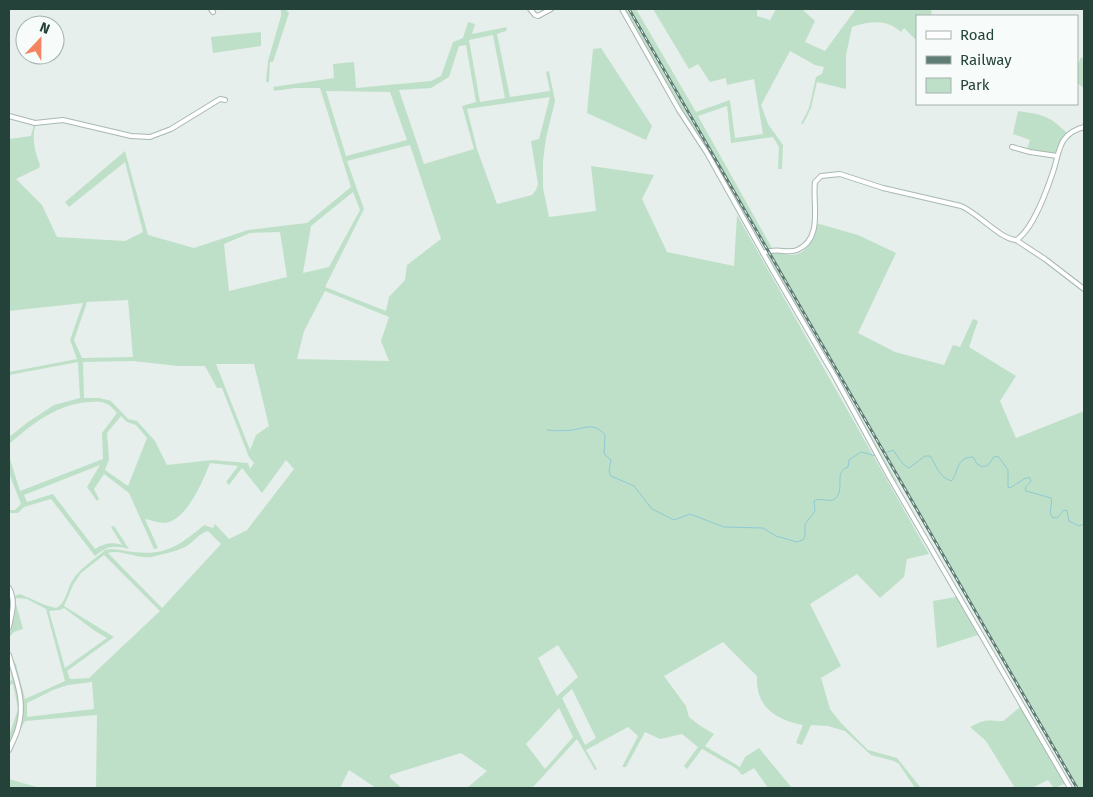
<svg xmlns="http://www.w3.org/2000/svg" width="1093" height="797" font-family="'Fira Sans',sans-serif">
<rect width="100%" height="100%" fill="#e6efeb"/>
<g fill="#bfe0c8" fill-rule="evenodd">
<path d="M281,9H285L289,13L273,62H270L269,82H266L268,61L281,16Z"/>
<path d="M624,9H627L766,252H763Z"/>
<path d="M631,9H636L696,112L730,100L735,138L763,134L754,79L727,85L726,78L710,82L698,64L689,69L653,9H757V16L770,20L776,9H802L815,21L805,42L825,51L856,9H931L932,16H917V41L904,28L901,32C887,19 870,21 852,27L846,55V89L817,82L811,108L803,124H801L809,108L816,77L822,74L824,67L815,65L790,51L761,105L768,124L783,145L782,169H778L779,147L773,137L731,143L727,106L698,116L773,250L769,251Z"/>
<path d="M468,22L475,24L472,34L507,27L506,31L497,34L510,97L550,91L546,72L549,71L555,101L546,138L543,161V188L549,217L596,211L591,166L654,175L642,199L667,252L734,266L737,215L929,554L907,559L904,577L880,598L857,574L810,604L841,666L821,678L830,709L841,723L868,750L897,758L921,788H915L899,764L894,761L871,755L845,731L828,726L811,725L802,745L796,743L803,725C775,720 755,706 757,676L723,642L664,676L686,706L689,717L699,725L714,734L705,746L740,767L745,757L759,748L792,788H768L754,768L742,775L737,769L702,749L687,769L684,766L698,747L682,734L660,739L645,732L626,767H622L638,736L628,727L586,750L597,769L595,770L577,739L534,786L529,788H467L487,771L461,753L390,775V778L402,788H376L349,770L340,788H96L97,715L25,721L20,730C27,706 21,680 12,658L16,664L25,699L65,681L46,609L27,599L17,598L15,600L23,629L14,632L9,637L13,615L14,596L20,594L45,605L56,608C66,604 67,589 72,581C80,568 94,560 105,550C115,547 123,551 133,552C166,556 180,545 204,525L213,528L215,524L229,539L247,530L294,469L286,460L262,493L242,468L229,485L226,482L238,466L210,463C203,481 186,522 164,523C158,523 151,520 145,519L158,548L154,549L129,493L104,474L94,489L99,499L97,501L87,487L100,465L24,495L27,502L53,494L95,549C104,543 112,542 122,545L111,527L114,526L129,549C114,545 107,546 95,556L51,499L24,507L18,513H9V510H15L21,504L9,473V456L20,491L103,459L102,433L117,413C114,410 112,407 109,405C103,401 96,401 90,402C56,404 34,423 9,444V437L28,422L54,405L80,398L78,362L9,375V372L77,359L70,340L83,303L9,311V139L31,136L34,124H36C31,138 35,152 40,165L39,168L16,179L42,205L57,237L125,241L143,232L125,162L69,207L65,202L125,151L148,235L194,248L248,230L307,223L351,187L320,88H295L274,91L273,87L334,78L333,64L354,62L356,88L431,81L441,76L453,42L463,38ZM493,35L505,98L480,102L469,40ZM466,45L476,102L462,106L474,149L424,164L399,90L431,88L449,77L459,46ZM326,91L390,92L407,140L346,156ZM550,97L539,139L531,141L538,184L536,190L532,195L497,204L477,149L467,109ZM410,145L441,239L407,265L405,280L389,297L386,311L325,287L364,209L347,161ZM353,192L360,210L329,267L303,273L311,226ZM280,232L287,277L229,291L224,244L250,233ZM325,291L389,317L381,341L389,361L297,359L304,331ZM128,300L133,357L82,358L74,340L87,302ZM133,361L178,366H205L217,388H222L249,457L254,463L250,469L248,463L212,460L167,465L155,441L137,421L128,419L111,401L100,398H84L83,362ZM216,364H254L269,426L256,435L250,450ZM121,416L127,422L136,425L147,438L128,486L105,470L109,459L107,433ZM208,531L221,544L162,608L108,553C120,549 137,559 151,557C163,554 175,552 185,547C194,542 199,533 208,531ZM104,555L160,611L89,678L70,679L67,671L114,637L64,606L73,585L81,573ZM64,608L95,631L107,638L65,668L49,611L60,610ZM558,645L578,677L557,696L538,658ZM92,682L94,709L27,717V703L53,690L68,685ZM572,689L596,738L585,745L562,698ZM559,708L573,737L545,769L526,744Z"/>
<path d="M261,32V46L213,53L211,37Z"/>
<path d="M601,48L652,126L646,140L587,113L593,49Z"/>
<path d="M1081,57L1084,59V88L1077,83V67Z"/>
<path d="M1018,111C1046,115 1050,116 1071,137L1062,144L1057,157L1026,153L1030,140L1013,134Z"/>
<path d="M816,223L858,235L896,253L858,333L895,352L944,365L953,345L960,347L973,319L978,321L969,347L1016,376L1000,401L1016,438L1084,411V788H1078L770,253C777,252 784,255 791,255C808,255 814,237 816,223Z"/>
<path d="M768,254L898,483L893,480L765,256Z"/>
<path d="M956,597L978,635L937,648L933,601Z"/>
<path d="M9,658L12,664C20,701 25,711 9,748V736L18,709L13,684L9,685V681L12,680Z"/>
<path d="M1020,707L1065,784L1054,788L1048,780L1032,788H1015L986,741L970,727C988,718 985,721 1003,721Z"/>
<path d="M9,779L40,788H9Z"/>
</g>
<g fill="none" stroke-linecap="round" stroke-linejoin="round">
<g stroke="#8ec9d4" stroke-width="1">
<path d="M547,430C555,431 563,431 572,430C587,428 593,422 605,435L604,454L611,460L609,471L611,476L634,486L652,509L674,520L690,514L724,527L763,528L776,536L797,542L803,540L805,536V524L815,511L814,501C822,496 832,506 838,495C843,485 835,471 848,467L849,460L861,452L876,456"/>
<path d="M887,452L893,450L903,464L909,468L925,456H930C937,466 938,476 951,481C959,474 955,457 973,457L977,464L983,467L988,465L994,457L998,456L1008,470V487L1010,488L1024,479L1029,477L1031,481L1025,488L1026,491L1051,498C1053,505 1048,511 1052,517L1057,518L1064,510L1067,511L1069,521L1079,526L1084,524"/>
</g>
<defs>
<g id="minor">
<path d="M211,9L213,12"/>
<path d="M530,9L535,15L538,16L551,9"/>
<path d="M622,9L679,110L707,153L772,269L835,377L889,476L1070,788"/>
<path d="M9,116L35,123L63,120L131,136L150,137L171,129L220,99L225,100"/>
<path d="M1012,147L1030,152L1057,156"/>
<path d="M1016,240L1045,259L1084,289"/>
<path d="M763,253C777,247 787,254 797,250C824,239 812,203 815,182L821,176L840,174L883,188L961,206C978,213 1000,239 1016,240C1032,231 1047,190 1053,172C1060,151 1058,134 1084,127"/>
<path d="M9,588C16,601 12,613 9,627"/>
<path d="M9,655C16,680 26,702 18,728C16,736 12,743 9,750"/>
</g>
</defs>
<use href="#minor" stroke="#a8b8b2" stroke-width="6"/>
<use href="#minor" stroke="#fff" stroke-width="4"/>
<defs>
<path id="rail" d="M629,9L1077,788"/>
</defs>
<use href="#rail" stroke="#5f7d75" stroke-width="3"/>
<use href="#rail" stroke="#f7fbf9" stroke-width="1" stroke-dasharray="4" stroke-linecap="butt"/>
</g>
<rect width="1093" height="797" fill="none" stroke="#24423a" stroke-width="20"/>
<rect x="916" y="15" width="162" height="90" fill="#f7fbf9" stroke="#a3b1ad"/>
<rect x="926" y="31" width="25" height="8" fill="#ffffff" stroke="#a3b1ad"/>
<text x="960" y="40" font-size="15" fill="#24423a">Road</text>
<rect x="926" y="56" width="25" height="8" fill="#5f7d75" stroke="#a3b1ad"/>
<text x="960" y="65" font-size="15" fill="#24423a">Railway</text>
<rect x="926" y="78" width="25" height="15" fill="#bfe0c8" stroke="#a3b1ad"/>
<text x="960" y="90" font-size="15" fill="#24423a">Park</text>
<g transform="translate(40 40) rotate(22)"><circle r="24" fill="#f7fbf9" stroke="#a3b1ad"/>
<path d="M0-4L9 19L0 12L-9 19Z" fill="#f4845f"/>
<text y="-8" font-size="14" font-weight="bold" text-anchor="middle" fill="#24423a">N</text>
</g>
</svg>
